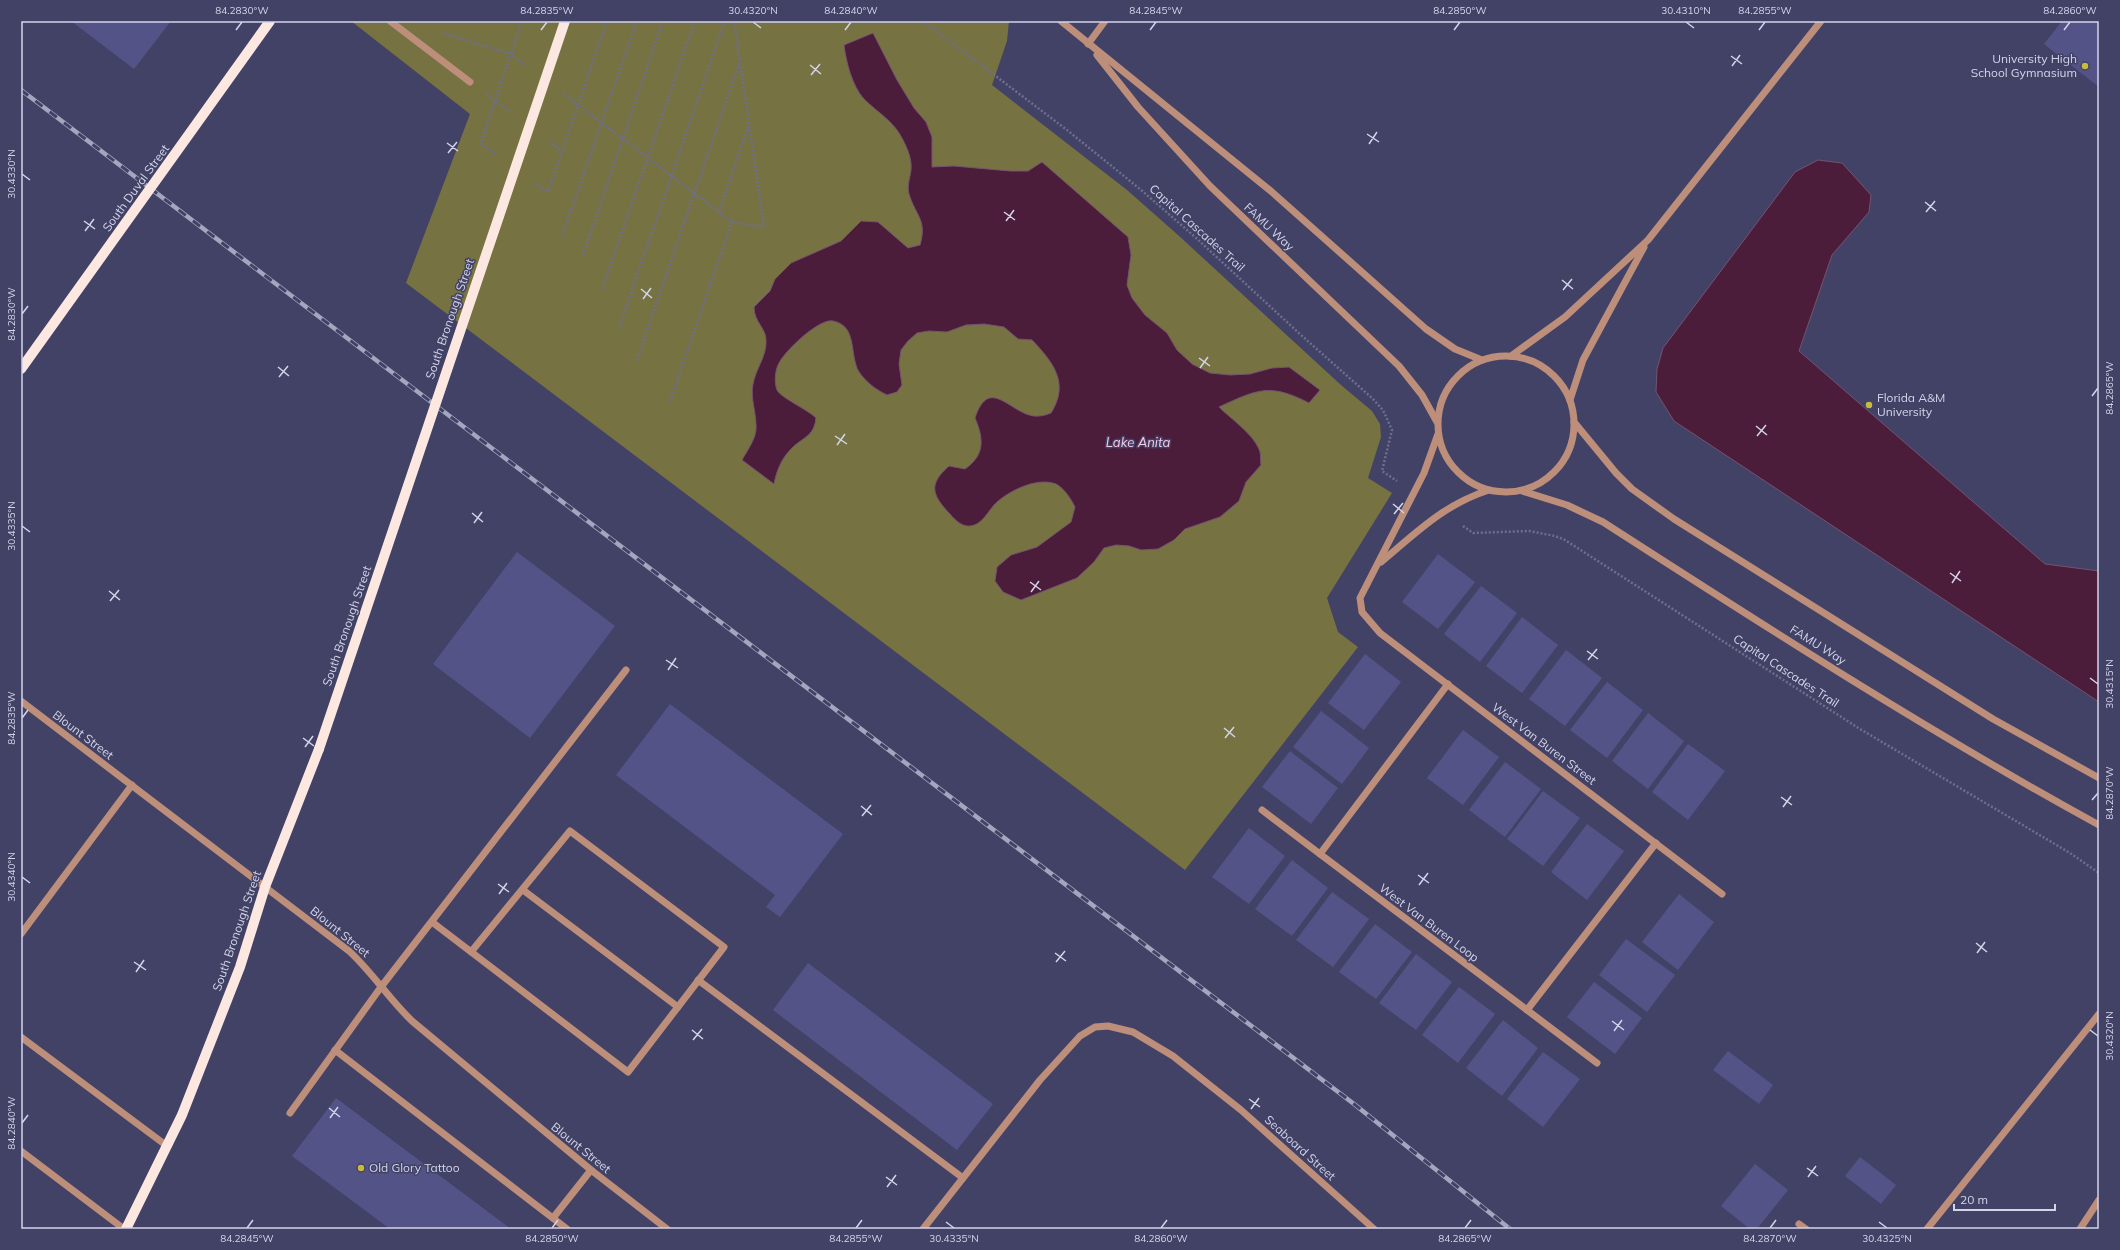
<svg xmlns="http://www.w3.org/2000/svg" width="2120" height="1250" font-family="Mulish,sans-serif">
<rect width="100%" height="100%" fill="#424266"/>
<path fill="#767242" d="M351,21H1009L1007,41L992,85L1127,190L1178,235L1341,385L1372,411L1380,424L1381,437L1368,478L1392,493L1327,598L1338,632L1358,647L1185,870L406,283L470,114Z"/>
<g fill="#4c1c3b" stroke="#745370">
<path d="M873,33L897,80L914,108L926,122L932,137V167L954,166L1010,171H1028L1042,162L1128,237L1131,255L1127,285L1132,298L1145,315L1167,333L1177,350L1192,364L1210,373L1230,375L1250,374L1272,368L1289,367L1320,390L1309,403C1270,383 1258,389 1219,407C1231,419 1255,435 1260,452C1261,456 1260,461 1261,465L1246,482L1239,501L1220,517L1185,529L1174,540L1158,549L1141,550L1129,546L1116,545L1104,548L1094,562L1077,578L1021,600L1003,592L995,581L997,567L1011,555L1037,547L1071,522L1075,507C1071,499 1064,488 1056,484C1037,477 1011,490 997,502C988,510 983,525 970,526C962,527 955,520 950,514C933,496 927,485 949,466L965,469C985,455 984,439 975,418C990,372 1013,419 1039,416C1043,416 1048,414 1051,413C1070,383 1053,362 1032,340L1018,339L1004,327L984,324L966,325L947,332L929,331L917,333L908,341L901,350L899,364L902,385L897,392L887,395C875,389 867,383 859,372C849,355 858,326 833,321C819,318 785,351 779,363C775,370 774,382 777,390C781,398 807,409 816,418C814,435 806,436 794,446C782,457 777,469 774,484L742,460C747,451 755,440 756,430C757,414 750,399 753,384C756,368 767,356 766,340C766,328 754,322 754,307L770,291L775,279L791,263L841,241L861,221L878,222L908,248L920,245C927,221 917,217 910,197C906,187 910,179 911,170C912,159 908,150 903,140C894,121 878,113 864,99C852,86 846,61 844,45Z"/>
<path d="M1818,160L1842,163L1871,195L1869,212L1832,255L1799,351L2045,564L2099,571V702L1674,421L1656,392L1657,369L1663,348L1795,172Z"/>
</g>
<g fill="#545387">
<path d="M71,21H171L134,69Z"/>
<path d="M2062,21H2099V87L2044,44Z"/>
<path d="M517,552L615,626L530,738L433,664Z"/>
<path d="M1438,554L1475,582L1438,629L1402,602Z"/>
<path d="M1481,586L1517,613L1480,662L1444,634Z"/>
<path d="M1522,617L1558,645L1522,693L1486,666Z"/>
<path d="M1566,650L1602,678L1565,726L1529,699Z"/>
<path d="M1365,654L1401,682L1364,730L1328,703Z"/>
<path d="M1607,682L1643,710L1607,758L1570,730Z"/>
<path d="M670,704L843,834L780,917L766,907L775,895L616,775Z"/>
<path d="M1321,711L1369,748L1342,784L1293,747Z"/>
<path d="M1648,713L1684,741L1648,789L1612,761Z"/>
<path d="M1463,730L1499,757L1463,805L1427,778Z"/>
<path d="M1688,744L1725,771L1688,820L1652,792Z"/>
<path d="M1290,751L1338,788L1311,824L1262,787Z"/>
<path d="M1505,762L1541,789L1505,837L1469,810Z"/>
<path d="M1543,791L1580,818L1543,866L1507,839Z"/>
<path d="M1587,824L1624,851L1587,900L1551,872Z"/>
<path d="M1249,828L1285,856L1249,904L1212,877Z"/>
<path d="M1292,860L1328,888L1292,936L1255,909Z"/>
<path d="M1332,892L1369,919L1333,967L1296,940Z"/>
<path d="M1679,894L1714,922L1678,970L1642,942Z"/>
<path d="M1375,924L1412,952L1376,999L1339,972Z"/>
<path d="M1626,939L1675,975L1647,1012L1599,975Z"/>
<path d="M1416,954L1452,982L1416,1030L1379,1003Z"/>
<path d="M808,963L993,1104L957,1150L773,1010Z"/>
<path d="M1594,982L1642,1018L1615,1054L1567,1017Z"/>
<path d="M1459,987L1495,1014L1458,1063L1422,1035Z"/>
<path d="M1503,1020L1538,1048L1502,1096L1466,1068Z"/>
<path d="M1728,1051L1773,1085L1759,1104L1713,1070Z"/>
<path d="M1543,1052L1580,1079L1543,1127L1507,1099Z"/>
<path d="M336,1098L511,1229H390L292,1156Z"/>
<path d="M1860,1157L1896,1185L1881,1204L1845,1176Z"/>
<path d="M1755,1164L1788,1190L1757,1229H1750L1721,1206Z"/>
</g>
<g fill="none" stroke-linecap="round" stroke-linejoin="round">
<g stroke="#6e6e8e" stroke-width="2.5" stroke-dasharray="2 2" stroke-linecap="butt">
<path d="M923,21L1067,130L1140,189L1195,237L1301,335L1372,398L1383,410L1392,430L1382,471L1397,481"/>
<path d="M443,33L511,54L525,65"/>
<path d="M486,94L510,112"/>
<path d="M564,94L732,222L764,227L734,21"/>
<path d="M549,141L562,152"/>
<path d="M495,154L481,143L522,21"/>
<path d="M535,183L548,192L607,21"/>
<path d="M719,212L749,125"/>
<path d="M562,236L637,21"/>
<path d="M583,255L663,21"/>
<path d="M602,290L695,21"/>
<path d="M619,328L725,21"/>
<path d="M637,360L740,61"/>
<path d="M670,401L732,222"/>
<path d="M1463,526L1473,533L1529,531L1555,536L1565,540L1860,729L2070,853L2099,873"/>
</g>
<g stroke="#bd8e7a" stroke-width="7">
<path d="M390,21L470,82"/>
<path d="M1061,21L1272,192L1426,329L1455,349L1482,360"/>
<path d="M1088,44L1105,21"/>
<path d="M1097,55L1138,107L1210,186L1399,366L1422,395L1437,422"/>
<circle cx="1506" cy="424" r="68"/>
<path d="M1511,356L1565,317L1648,240L1821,21"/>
<path d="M1570,400L1583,360L1644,247"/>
<path d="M1574,422L1616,473L1632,489L1674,519L1993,719L2099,778"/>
<path d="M1438,434L1424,473L1360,598L1362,612L1380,633L1722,894"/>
<path d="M1522,491L1567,505L1603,522C1766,627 1929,732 2099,825"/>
<path d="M1381,562C1417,532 1443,505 1489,490"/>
<path d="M1448,684L1320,854L1527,1010L1656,843"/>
<path d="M21,701L349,951C372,972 389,999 412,1021L591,1170L667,1229"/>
<path d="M1262,810L1320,854"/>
<path d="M523,890L678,1007"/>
<path d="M432,922L628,1072L724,947L570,831L471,952"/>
<path d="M21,934L132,785"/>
<path d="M698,980L963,1178"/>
<path d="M1527,1010L1597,1063"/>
<path d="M21,1037L167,1146"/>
<path d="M335,1050L567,1229"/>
<path d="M290,1113L381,987L626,670"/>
<path d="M21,1151L124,1229"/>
<path d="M553,1218L591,1170"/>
<path d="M1799,1224L1806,1229"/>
<path d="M923,1229L1040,1080L1080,1036L1095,1027L1108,1026L1133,1032L1173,1056L1241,1110L1374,1229"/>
<path d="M1927,1229L2099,1014"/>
<path d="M2080,1229L2099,1200"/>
</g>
<path stroke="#fce8e0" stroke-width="10" d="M126,1229L182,1115L240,967L265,887L319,749"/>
<defs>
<path id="rail" d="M21,90L1354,1104L1510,1229"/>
</defs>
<use href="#rail" stroke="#a4a5bf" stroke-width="4.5"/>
<use href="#rail" stroke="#424266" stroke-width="3" stroke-dasharray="9" stroke-linecap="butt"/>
<g stroke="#fce8e0" stroke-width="10">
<path d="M21,369L270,21"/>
<path d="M319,749L565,21"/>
</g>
</g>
<path fill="none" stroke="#d3d4ea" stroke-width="1.5" d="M753,22L761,28M1686,22L1694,28M236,30L242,22M541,30L547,22M845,30L851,22M1150,30L1156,22M1454,30L1460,22M1759,30L1765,22M2064,30L2070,22M1731,56L1742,64M810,65L821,74M1732,66L1740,55M811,75L820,64M1367,134L1379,142M447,143L458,151M1369,144L1377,132M448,153L457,142M22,174L30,180M1925,202L1936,211M1004,212L1015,220M1926,212L1935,201M84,221L95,229M1006,221L1014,210M85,231L94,219M1562,280L1573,289M641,289L652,298M1563,290L1572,279M643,299L651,288M22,314L28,306M1199,358L1210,366M278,367L289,376M1200,368L1208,357M279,377L288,366M2092,396L2098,388M1756,426L1767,435M835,436L847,444M1757,436L1766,425M837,445L845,434M1393,504L1404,513M472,513L483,522M1394,514L1403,503M474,523L482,512M22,526L30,532M1950,573L1961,581M1030,582L1041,590M1952,583L1960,571M109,591L120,600M1031,592L1039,581M110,601L119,590M1587,651L1598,659M666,660L678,668M1588,660L1597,649M668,670L676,658M2090,678L2098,684M22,718L28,710M1224,728L1235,737M303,738L314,746M1225,738L1234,727M305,747L313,736M1781,797L1792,805M2092,800L2098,793M861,806L872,815M1783,807L1791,796M862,816L871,805M1418,875L1429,883M22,877L30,883M498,884L509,892M1419,885L1428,873M499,894L507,883M1976,943L1987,952M1055,953L1066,961M1977,953L1985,942M134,962L146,970M1056,962L1065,951M136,972L144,960M1612,1021L1624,1030M692,1030L703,1039M2090,1030L2098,1036M1614,1031L1622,1020M693,1040L702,1029M1249,1099L1260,1107M329,1108L340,1117M1251,1109L1259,1098M330,1118L338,1107M22,1123L28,1115M1807,1168L1818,1176M886,1177L897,1185M1808,1177L1816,1166M887,1187L896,1175M946,1222L954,1228M1879,1222L1887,1228M247,1228L253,1220M552,1228L558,1220M856,1228L862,1220M1161,1228L1167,1220M1465,1228L1471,1220M1770,1228L1776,1220"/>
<g fill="#c7bb3b" stroke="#424266" stroke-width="1.5">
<circle cx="2085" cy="66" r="4"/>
<circle cx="1869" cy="405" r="4"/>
<circle cx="361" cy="1168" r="4"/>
</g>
<g text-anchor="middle" stroke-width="3" stroke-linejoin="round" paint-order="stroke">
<g font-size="12" fill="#d3d4ea" stroke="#424266" text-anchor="start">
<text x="2077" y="63" text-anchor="end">University High<tspan x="2077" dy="14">School Gymnasium</tspan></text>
<text x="1877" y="402">Florida A&amp;M<tspan x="1877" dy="14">University</tspan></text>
<text x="369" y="1172">Old Glory Tattoo</text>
</g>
<g font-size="12" fill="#d3d4ea" stroke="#424266">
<text transform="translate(136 188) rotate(-54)" y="4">South Duval Street</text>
<text transform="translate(1269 227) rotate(43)" y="4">FAMU Way</text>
<text transform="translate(1197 228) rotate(42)" y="4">Capital Cascades Trail</text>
<text transform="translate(450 319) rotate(-71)" y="4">South Bronough Street</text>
<text transform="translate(347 626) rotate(-71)" y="4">South Bronough Street</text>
<text transform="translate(1818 645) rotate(32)" y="4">FAMU Way</text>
<text transform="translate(1786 671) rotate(33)" y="4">Capital Cascades Trail</text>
<text transform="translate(83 735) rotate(37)" y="4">Blount Street</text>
<text transform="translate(1544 744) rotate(37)" y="4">West Van Buren Street</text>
<text transform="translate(1429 923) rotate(37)" y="4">West Van Buren Loop</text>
<text transform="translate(237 931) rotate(-71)" y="4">South Bronough Street</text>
<text transform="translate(340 932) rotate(39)" y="4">Blount Street</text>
<text transform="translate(581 1148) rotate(39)" y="4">Blount Street</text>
<text transform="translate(1300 1148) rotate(42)" y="4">Seaboard Street</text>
</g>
<g font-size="13" font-style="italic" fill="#fbc9e5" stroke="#424266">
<text x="1138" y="447">Lake Anita</text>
</g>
</g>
<rect width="2120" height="1250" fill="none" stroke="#424266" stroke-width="44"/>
<path d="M1954 1204v6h101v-6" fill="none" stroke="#d3d4ea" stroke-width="2"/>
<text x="1960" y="1204" font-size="12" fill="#d3d4ea" stroke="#424266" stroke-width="3" paint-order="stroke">20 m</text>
<rect x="22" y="22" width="2076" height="1206" fill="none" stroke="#d3d4ea" stroke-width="1.5"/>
<g font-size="10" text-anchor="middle" fill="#d3d4ea">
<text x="242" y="14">84.2830°W</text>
<text x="547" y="14">84.2835°W</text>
<text x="753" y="14">30.4320°N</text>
<text x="851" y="14">84.2840°W</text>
<text x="1156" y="14">84.2845°W</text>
<text x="1460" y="14">84.2850°W</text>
<text x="1686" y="14">30.4310°N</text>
<text x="1765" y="14">84.2855°W</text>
<text x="2070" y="14">84.2860°W</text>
<text transform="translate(11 174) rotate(-90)" y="4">30.4330°N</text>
<text transform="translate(11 314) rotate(-90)" y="4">84.2830°W</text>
<text transform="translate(2109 388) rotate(-90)" y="4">84.2865°W</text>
<text transform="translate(11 526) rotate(-90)" y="4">30.4335°N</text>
<text transform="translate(2109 684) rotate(-90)" y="4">30.4315°N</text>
<text transform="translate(11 718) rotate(-90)" y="4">84.2835°W</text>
<text transform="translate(2109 793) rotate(-90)" y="4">84.2870°W</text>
<text transform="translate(11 877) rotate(-90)" y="4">30.4340°N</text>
<text transform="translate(2109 1036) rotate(-90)" y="4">30.4320°N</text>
<text transform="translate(11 1123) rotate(-90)" y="4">84.2840°W</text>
<text x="247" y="1242">84.2845°W</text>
<text x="552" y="1242">84.2850°W</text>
<text x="856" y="1242">84.2855°W</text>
<text x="954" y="1242">30.4335°N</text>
<text x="1161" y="1242">84.2860°W</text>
<text x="1465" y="1242">84.2865°W</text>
<text x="1770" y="1242">84.2870°W</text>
<text x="1887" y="1242">30.4325°N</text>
</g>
</svg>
